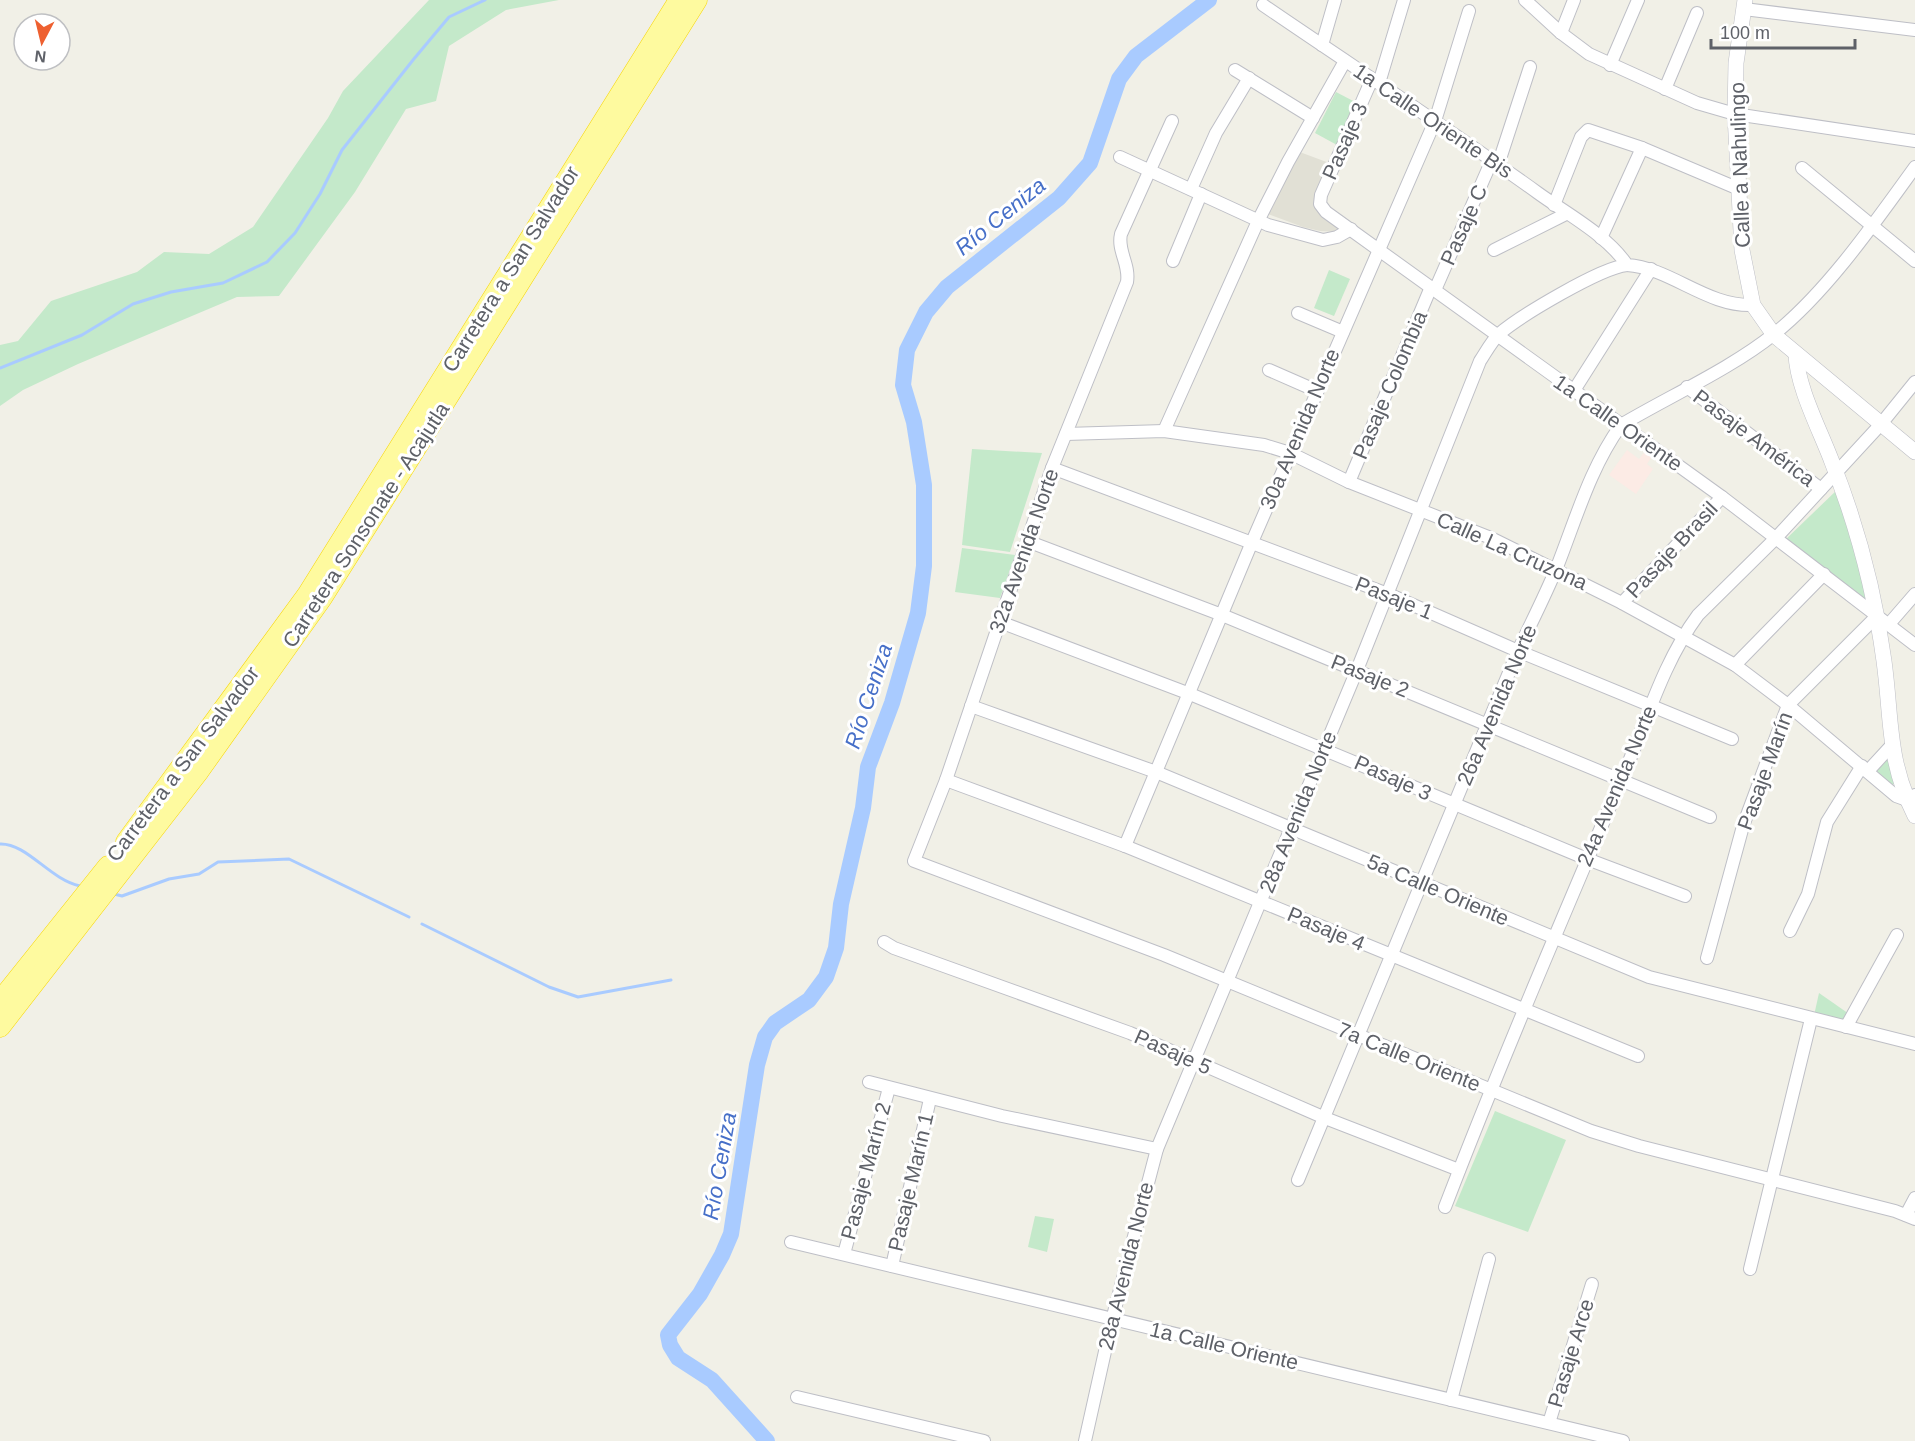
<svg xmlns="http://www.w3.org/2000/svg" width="1915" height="1441" font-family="Helvetica,sans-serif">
<rect width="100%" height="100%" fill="#f1f0e7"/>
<path fill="#e1e0d5" d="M1297,151L1332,164L1317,197L1346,229L1339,232L1320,231L1303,227L1268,214Z"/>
<path fill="#fcebe5" d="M1627,450L1639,459L1646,450L1653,455L1647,464L1653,469L1636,494L1609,475Z"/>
<g fill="#c4e9ca">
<path d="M429,0H559L506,10L449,46L436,101L406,109L355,192L279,296L237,297L78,364L23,390L0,406V345L18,341L51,301L137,272L164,252L209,254L253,227L328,118L343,91Z"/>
<path d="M1336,92L1359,104L1337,145L1315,133Z"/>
<path d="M1329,270L1350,279L1334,316L1314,308Z"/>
<path d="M972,449L1042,453L1010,552L962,545Z"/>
<path d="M1838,489L1870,605L1784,541Z"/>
<path d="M962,548L1015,555L1000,598L955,592Z"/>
<path d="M1887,755L1895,783L1892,785L1872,770Z"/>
<path d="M1819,993L1852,1016L1846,1027L1813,1020Z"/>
<path d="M1495,1111L1566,1140L1528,1232L1455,1206Z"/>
<path d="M1035,1216L1054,1219L1047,1252L1028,1247Z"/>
</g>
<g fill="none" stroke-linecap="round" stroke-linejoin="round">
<g stroke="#a9cbff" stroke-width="3">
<path d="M0,368L82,335L133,304L171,292L223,283L267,262L295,233L320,194L342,150L413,60L449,17L485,0"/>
<path d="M0,844C27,843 49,879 80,886"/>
<path d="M114,894L122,896L169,879L199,874L218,862L289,859L409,917"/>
<path d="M422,924L549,987L578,997L671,980"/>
</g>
<path stroke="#a9cbff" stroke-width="16" d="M767,1441L712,1380L678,1358L670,1345L668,1335L700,1294L722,1255L731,1234L757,1065L765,1037L775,1023L809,1000L826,977L836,948L841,904L863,808L868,767L892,703L918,613L924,566V485L914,422L903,385L907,350L926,312L947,287L1059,198L1090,163L1119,79L1136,56L1209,0"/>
<defs>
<g id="minor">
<path d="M1525,0L1561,33L1589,54L1697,103L1735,114L1915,141"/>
<path d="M1263,5C1355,68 1448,128 1538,193C1567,214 1607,235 1627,265C1671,268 1707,307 1753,305"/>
<path d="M1744,9L1915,30"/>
<path d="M1561,33L1574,0"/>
<path d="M1322,45L1335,0"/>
<path d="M1610,65L1638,0"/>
<path d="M1235,70L1313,118"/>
<path d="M1372,79L1321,195L1320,204L1326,212L1722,497L1915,645"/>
<path d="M1379,83L1404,0"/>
<path d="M1665,89L1697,13"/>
<path d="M1172,121L1121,234C1117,251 1130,264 1127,282L1052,468L946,780L914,861L1164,955L1591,1131L1639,1146L1895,1211L1915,1219"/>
<path d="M1120,157L1268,225L1323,240L1337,237L1351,229"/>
<path d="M1498,165L1530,67"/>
<path d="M1802,168L1915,261"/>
<path d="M1191,189L1216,133L1249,78"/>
<path d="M1554,205L1581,137L1588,130L1642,148L1739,189"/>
<path d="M1601,238L1642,148"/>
<path d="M1494,250L1566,214"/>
<path d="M1173,261L1201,194"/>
<path d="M1435,290L1492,160"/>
<path d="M1298,313L1343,332"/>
<path d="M1269,370L1317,391"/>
<path d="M1687,387L1821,489"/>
<path d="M1573,392L1651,269"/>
<path d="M1164,431L1258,221L1288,162L1345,61"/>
<path d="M1066,434L1164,431L1264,445L1290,453L1349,482L1491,538L1622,603L1735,665L1788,705L1896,796L1907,800L1915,795"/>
<path d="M1052,468L1388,594L1518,651L1732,739"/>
<path d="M1349,482L1431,287"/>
<path d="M1027,541L1222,615L1710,817"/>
<path d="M1622,603L1722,497"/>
<path d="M1000,622L1190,694L1587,859L1685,896"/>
<path d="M1889,624L1915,594"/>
<path d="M1735,665L1824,574"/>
<path d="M971,706L1156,772L1649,977L1915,1044"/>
<path d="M1868,771L1891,746"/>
<path d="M946,780L1125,846L1638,1056"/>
<path d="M1125,846L1252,542L1435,121L1469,11"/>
<path d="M1790,931L1808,894L1827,822L1862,766"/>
<path d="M884,942L894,948L1130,1033L1325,1118L1459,1170"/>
<path d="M1707,958L1743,826L1788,705L1877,616"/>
<path d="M1846,1027L1897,935"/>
<path d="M869,1082L1002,1116L1157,1149"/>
<path d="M1298,1180L1518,651C1531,623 1545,596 1557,567C1576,519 1590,468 1621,425C1668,397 1732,368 1774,334C1826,293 1876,221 1915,167"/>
<path d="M1445,1207C1500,1064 1560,924 1620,783C1645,727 1661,665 1698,615L1775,539L1881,424L1915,382"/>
<path d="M1906,1215L1915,1198"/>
<path d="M791,1242L1623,1441"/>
<path d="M844,1254L889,1088"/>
<path d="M892,1266L930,1099"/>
<path d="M1750,1269L1811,1019"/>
<path d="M797,1397L984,1441"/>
<path d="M1451,1400L1489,1259"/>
<path d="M1549,1423L1592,1284"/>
<path d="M1085,1441L1112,1320L1157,1149L1357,670L1480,361C1486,352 1491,342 1499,334C1520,316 1600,268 1627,265"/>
</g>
<g id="tertiary">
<path d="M1745,0L1736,63L1735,114L1742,250L1753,305L1774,335L1915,452"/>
<path d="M1796,354C1797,387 1820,430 1832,462C1857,525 1875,594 1884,661C1892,720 1887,760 1915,816"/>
</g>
<g id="trunk">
<path d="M126,842L307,595L679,0"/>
<path d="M0,1001L108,866"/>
<path d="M0,1027L199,771L322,598L697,0"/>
</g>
</defs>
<use href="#minor" stroke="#bebfc6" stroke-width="14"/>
<use href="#tertiary" stroke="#bebfc6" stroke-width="16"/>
<use href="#trunk" stroke="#f8d600" stroke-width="21"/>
<use href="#minor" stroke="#fff" stroke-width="12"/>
<use href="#tertiary" stroke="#fff" stroke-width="15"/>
<use href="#trunk" stroke="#fefa9f" stroke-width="20"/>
</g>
<g text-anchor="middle" stroke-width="6" stroke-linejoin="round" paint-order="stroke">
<g font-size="21" fill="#5e6168" stroke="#fff">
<text transform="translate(1433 121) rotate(34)" y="7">1a Calle Oriente Bis</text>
<text transform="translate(1345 141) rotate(-66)" y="7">Pasaje 3</text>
<text transform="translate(1740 165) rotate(-92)" y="7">Calle a Nahulingo</text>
<text transform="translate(1464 225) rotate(-66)" y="7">Pasaje C</text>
<text transform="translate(511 269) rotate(-58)" y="7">Carretera a San Salvador</text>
<text transform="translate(1390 385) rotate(-67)" y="7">Pasaje Colombia</text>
<text transform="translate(1618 423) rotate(35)" y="7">1a Calle Oriente</text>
<text transform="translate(1300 429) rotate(-67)" y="7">30a Avenida Norte</text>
<text transform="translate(1754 438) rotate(37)" y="7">Pasaje América</text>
<text transform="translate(366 525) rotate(-57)" y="7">Carretera Sonsonate - Acajutla</text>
<text transform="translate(1672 550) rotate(-47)" y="7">Pasaje Brasil</text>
<text transform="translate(1024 551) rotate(-71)" y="7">32a Avenida Norte</text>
<text transform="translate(1512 551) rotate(24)" y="7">Calle La Cruzona</text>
<text transform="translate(1394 598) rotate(22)" y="7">Pasaje 1</text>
<text transform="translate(1370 676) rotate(22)" y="7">Pasaje 2</text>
<text transform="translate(1497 705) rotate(-67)" y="7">26a Avenida Norte</text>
<text transform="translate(183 764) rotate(-53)" y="7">Carretera a San Salvador</text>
<text transform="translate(1765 771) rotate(-70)" y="7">Pasaje Marín</text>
<text transform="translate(1393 778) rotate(24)" y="7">Pasaje 3</text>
<text transform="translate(1617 786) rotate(-67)" y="7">24a Avenida Norte</text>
<text transform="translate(1298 812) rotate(-68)" y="7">28a Avenida Norte</text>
<text transform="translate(1438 890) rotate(23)" y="7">5a Calle Oriente</text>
<text transform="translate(1326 929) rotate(23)" y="7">Pasaje 4</text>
<text transform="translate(1173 1052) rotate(24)" y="7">Pasaje 5</text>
<text transform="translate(1409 1057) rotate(22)" y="7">7a Calle Oriente</text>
<text transform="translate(866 1171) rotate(-75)" y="7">Pasaje Marín 2</text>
<text transform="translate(911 1182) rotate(-77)" y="7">Pasaje Marín 1</text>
<text transform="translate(1126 1266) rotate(-76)" y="7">28a Avenida Norte</text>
<text transform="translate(1224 1346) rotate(13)" y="7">1a Calle Oriente</text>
<text transform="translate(1571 1353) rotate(-73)" y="7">Pasaje Arce</text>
</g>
<g font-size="22" font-style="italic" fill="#466fc8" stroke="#fff">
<text transform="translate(1000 216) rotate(-39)" y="8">Río Ceniza</text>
<text transform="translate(868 696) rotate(-72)" y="8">Río Ceniza</text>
<text transform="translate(719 1166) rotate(-80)" y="8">Río Ceniza</text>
</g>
</g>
<g transform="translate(42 42) rotate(187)"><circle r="28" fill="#ffffff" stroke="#bfc0c3" stroke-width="1.5"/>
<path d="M0-4.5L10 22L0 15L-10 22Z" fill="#ee6030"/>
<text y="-9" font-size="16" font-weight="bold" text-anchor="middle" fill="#5e6168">N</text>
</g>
<path d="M1711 39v9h144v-9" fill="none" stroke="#5e6168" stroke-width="3"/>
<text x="1720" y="39" font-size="18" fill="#5e6168" stroke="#ffffff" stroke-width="4.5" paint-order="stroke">100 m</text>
</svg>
